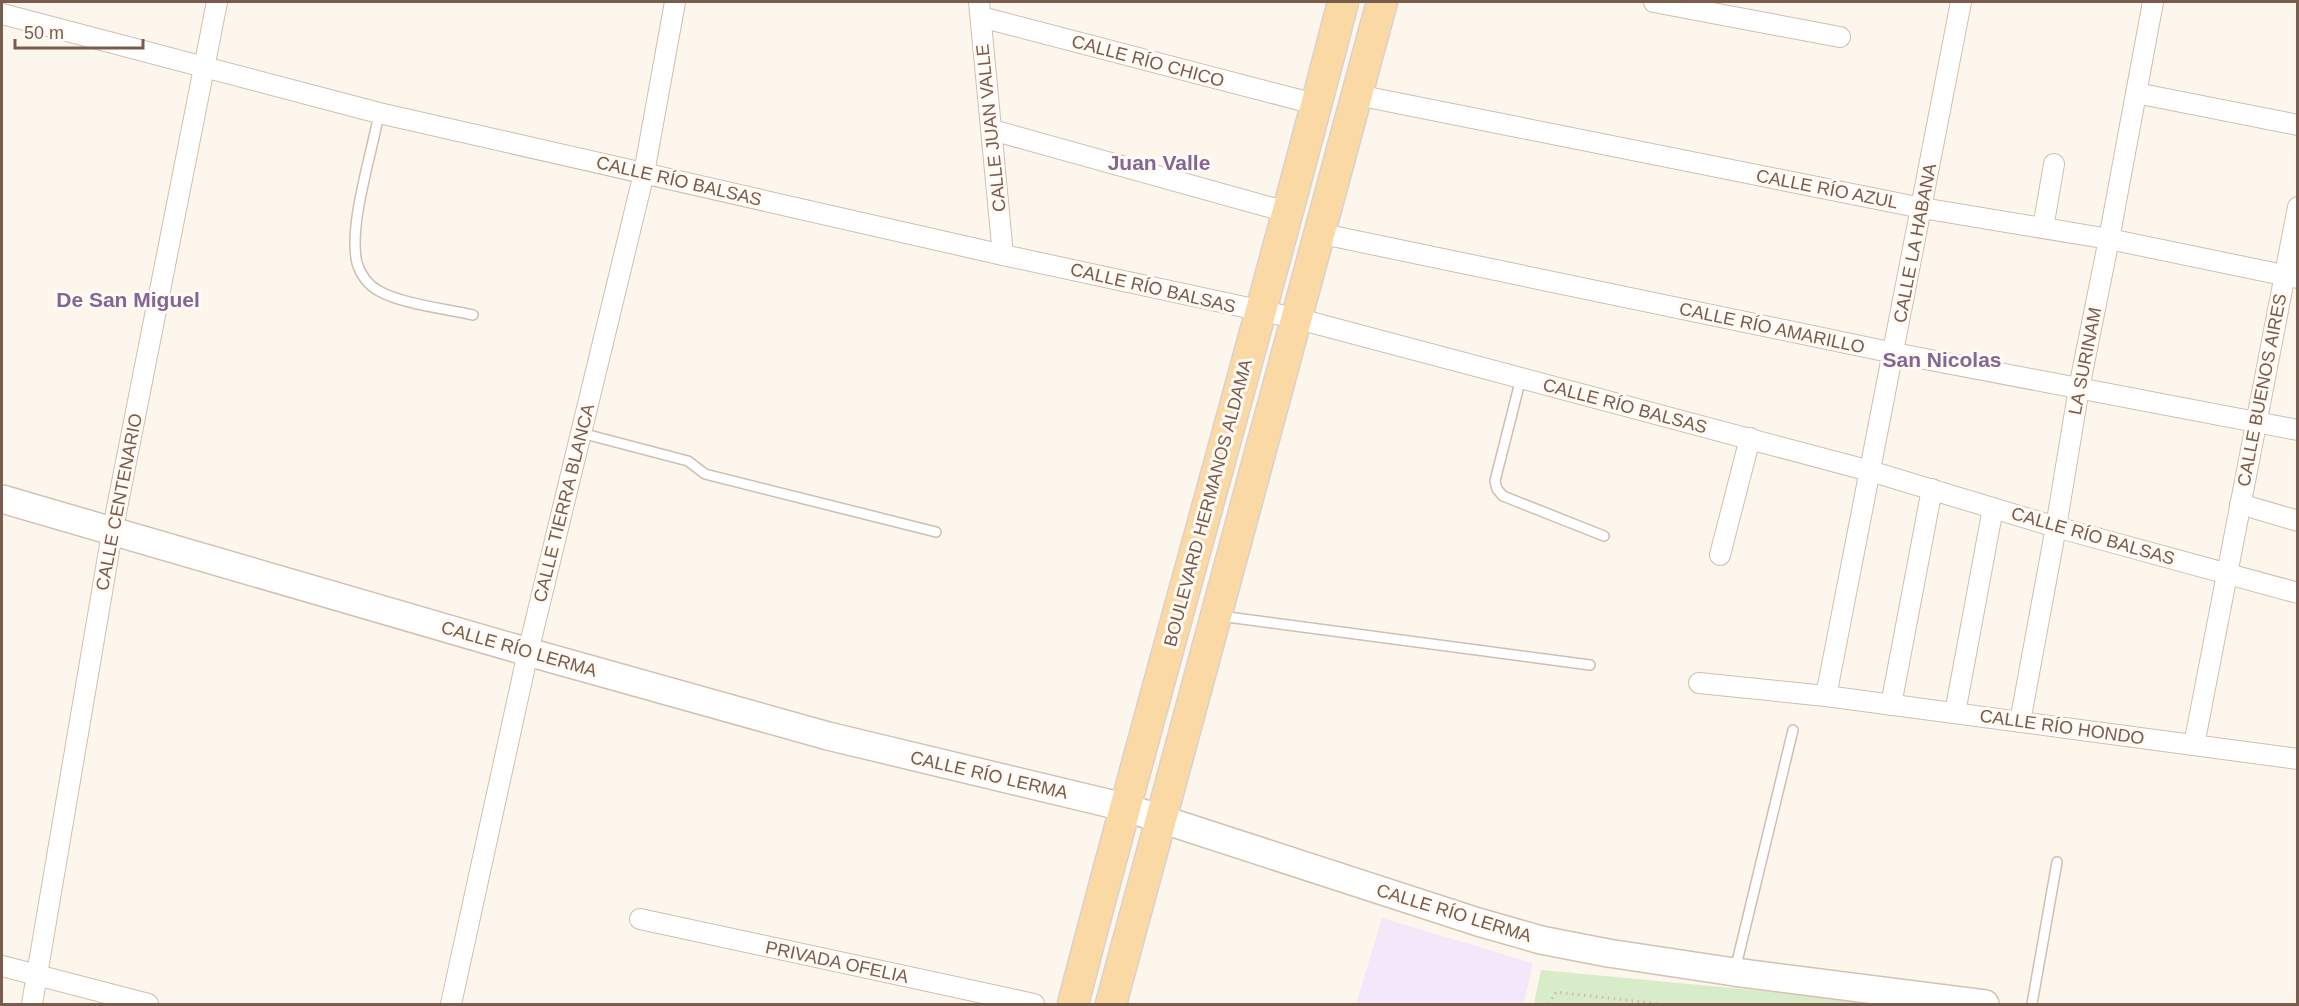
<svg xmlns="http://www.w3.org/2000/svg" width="2299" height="1006" font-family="Helvetica,sans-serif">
<rect width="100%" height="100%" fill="#fdf6ec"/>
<path fill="#f3e8fa" d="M1382,918L1533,963L1524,1004H1356Z"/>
<path fill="#d8ecc9" d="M1541,970L1838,998L1878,1004H1534Z"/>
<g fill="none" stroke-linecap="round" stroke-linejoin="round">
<defs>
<g id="lane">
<path d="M379,113C372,154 348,225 357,263C361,276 368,285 379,291C402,304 447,309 473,315"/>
<path d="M1521,378L1495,481L1497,489L1503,496L1604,536"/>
<path d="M581,433L688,461L705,474L936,532"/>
<path d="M1220,616L1590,665"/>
<path d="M1735,970L1793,730"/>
<path d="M2032,1004L2057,862"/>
</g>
<g id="street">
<path d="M979,2L1003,255"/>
<path d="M1654,2L1840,37"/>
<path d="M2,14L379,113L1003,255L1295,318L1870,471L2056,527L2298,593"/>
<path d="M981,17L1315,104"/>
<path d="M2136,93L2298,125"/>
<path d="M1357,95L1922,208L2109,239L2298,278"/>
<path d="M992,130L1287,212"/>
<path d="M2043,228L2054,164"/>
<path d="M1318,233L1894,353L2298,430"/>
<path d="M2240,504L2298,521"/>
<path d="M1720,555L1750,438"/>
<path d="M1699,683L1826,696L2298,759"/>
<path d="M1826,696L1961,2"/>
<path d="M1891,705L1932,489"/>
<path d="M1955,713L1993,508"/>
<path d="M2020,722L2056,527L2079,388L2109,239L2153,2"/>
<path d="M2194,745L2298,207"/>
<path d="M640,919L1034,1004"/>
<path d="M2,966L148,1004"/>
<path d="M32,1004L112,533L217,2"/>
<path d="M451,1004L528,652L644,173L675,2"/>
</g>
<path id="secondary" d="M2,499L528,652L828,736L1124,807L1478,922L1541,940L1608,953L1734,972L1985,1004"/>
<g id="primary">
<path d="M1073,1004C1160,669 1257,337 1343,2"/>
<path d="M1111,1004L1382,2"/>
</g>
</defs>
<use href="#lane" stroke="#d1beb0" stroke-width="12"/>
<use href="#street" stroke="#d1beb0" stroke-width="22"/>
<use href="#secondary" stroke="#d6c0b0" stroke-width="30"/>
<use href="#primary" stroke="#dad1cd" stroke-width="33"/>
<path stroke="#d9b8a5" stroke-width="3" stroke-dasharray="1.5 4.5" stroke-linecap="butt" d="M1549,1004L1556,992L1660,1004"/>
<use href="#lane" stroke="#fff" stroke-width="9"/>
<use href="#street" stroke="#fff" stroke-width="20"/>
<use href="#secondary" stroke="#fff" stroke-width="27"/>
<use href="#primary" stroke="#fbd9a5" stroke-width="30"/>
</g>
<g text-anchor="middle" stroke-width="6" stroke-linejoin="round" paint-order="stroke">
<g font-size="18" fill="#7a5c4d" stroke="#fffaf3">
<text transform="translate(1148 61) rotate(15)" y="6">CALLE RÍO CHICO</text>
<text transform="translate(991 128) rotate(-96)" y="6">CALLE JUAN VALLE</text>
<text transform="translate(679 181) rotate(13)" y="6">CALLE RÍO BALSAS</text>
<text transform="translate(1827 189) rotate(11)" y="6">CALLE RÍO AZUL</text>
<text transform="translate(1915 243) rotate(-79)" y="6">CALLE LA HABANA</text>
<text transform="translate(1153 288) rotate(13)" y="6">CALLE RÍO BALSAS</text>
<text transform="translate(1772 328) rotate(12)" y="6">CALLE RÍO AMARILLO</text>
<text transform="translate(2085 361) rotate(-79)" y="6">LA SURINAM</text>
<text transform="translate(2262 390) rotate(-79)" y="6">CALLE BUENOS AIRES</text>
<text transform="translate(1625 406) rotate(15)" y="6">CALLE RÍO BALSAS</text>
<text transform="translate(119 502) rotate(-79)" y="6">CALLE CENTENARIO</text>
<text transform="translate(564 503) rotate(-76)" y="6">CALLE TIERRA BLANCA</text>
<text transform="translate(1208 503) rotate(-75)" y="6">BOULEVARD HERMANOS ALDAMA</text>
<text transform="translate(2093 536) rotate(16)" y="6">CALLE RÍO BALSAS</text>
<text transform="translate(519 649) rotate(16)" y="6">CALLE RÍO LERMA</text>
<text transform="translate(2062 727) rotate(8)" y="6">CALLE RÍO HONDO</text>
<text transform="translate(989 775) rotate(13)" y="6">CALLE RÍO LERMA</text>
<text transform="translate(1454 913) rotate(17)" y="6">CALLE RÍO LERMA</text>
<text transform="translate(837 962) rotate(12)" y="6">PRIVADA OFELIA</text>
</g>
<g font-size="21" font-weight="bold" fill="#846695" stroke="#fffaf3">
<text x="1159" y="170">Juan Valle</text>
<text x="128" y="307">De San Miguel</text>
<text x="1942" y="367">San Nicolas</text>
</g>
</g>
<rect width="2299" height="1006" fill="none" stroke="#7a5c4d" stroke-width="6"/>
<path d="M15 39v9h128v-9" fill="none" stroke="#7a5c4d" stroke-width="3"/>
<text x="24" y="39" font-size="18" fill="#7a5c4d" stroke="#fffaf3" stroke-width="4.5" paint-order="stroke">50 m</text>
</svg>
